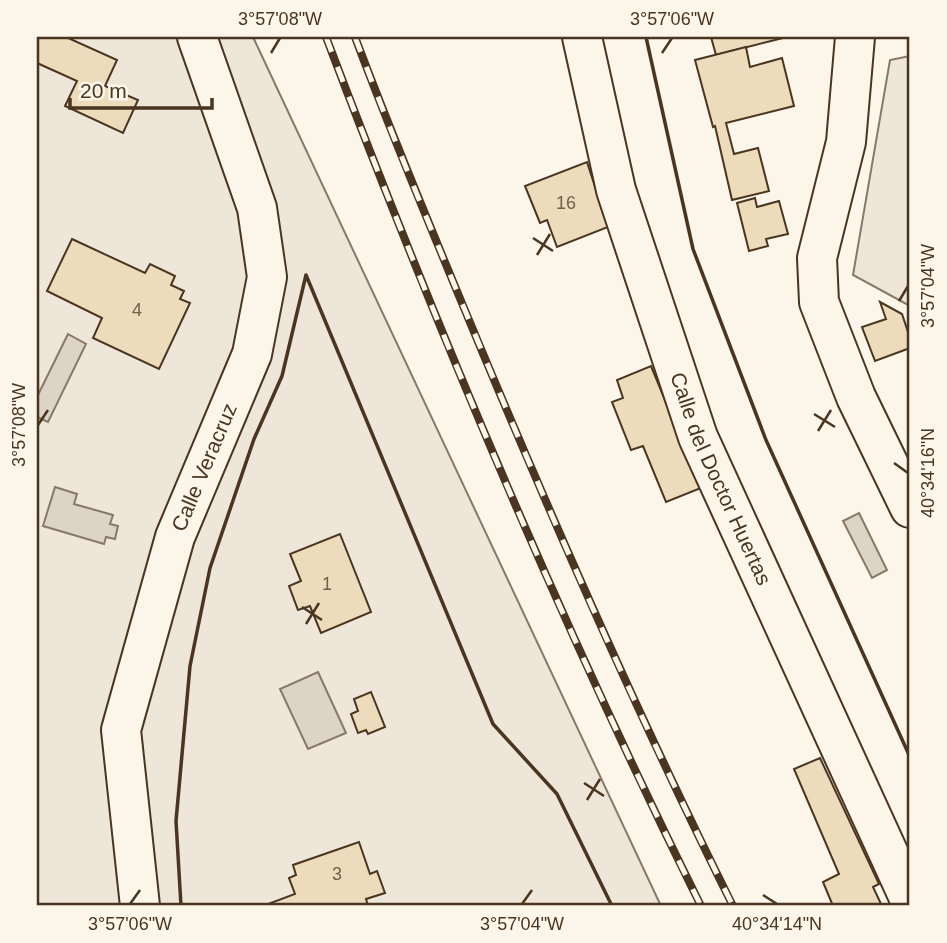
<svg xmlns="http://www.w3.org/2000/svg" width="947" height="943" font-family="Arial,sans-serif">
<rect width="100%" height="100%" fill="#fbf6e9"/>
<g fill="#ede6d9" stroke="#887966" stroke-width="2">
<path d="M37,37H253L661,906H37Z"/>
<path d="M910,56V306L853,275L890,60Z"/>
</g>
<g fill="#dcd4c6" stroke="#887966" stroke-width="2">
<path d="M68,334L86,344L48,422L37,417V397Z"/>
<path d="M55,487L77,494L74,504L113,515L110,524L118,526L115,539L106,537L104,544L43,526Z"/>
<path d="M859,513L887,570L872,578L843,521Z"/>
<path d="M318,672L346,733L308,749L280,689Z"/>
</g>
<g fill="#ecdcbc" stroke="#4a3520" stroke-width="2">
<path d="M37,37H66L117,60L105,86L138,100L123,133L65,106L77,81L37,63Z"/>
<path d="M711,37H787L716,55Z"/>
<path d="M746,47L750,67L782,58L794,106L726,123L734,154L758,148L769,191L732,200L715,126L713,127L695,60Z"/>
<path d="M587,162L608,227L557,247L547,220L540,223L525,186Z"/>
<path d="M755,198L757,207L779,201L788,234L766,239L768,246L749,251L737,203Z"/>
<path d="M72,239L145,273L150,264L175,276L171,285L184,291L180,299L190,303L159,369L93,338L102,318L47,291Z"/>
<path d="M880,302L902,314L910,338V348L875,361L862,327L886,319Z"/>
<path d="M651,366L701,488L666,502L643,446L631,450L612,402L623,398L617,380Z"/>
<path d="M340,534L371,612L321,633L310,606L298,610L289,586L301,581L290,554Z"/>
<path d="M371,692L385,727L368,734L366,730L358,733L351,714L358,711L354,699Z"/>
<path d="M820,758L879,884L873,887L882,906H833L823,882L839,874L794,769Z"/>
<path d="M359,842L370,874L377,871L385,893L366,899L368,906H269L268,904L295,894L289,878L296,875L293,865Z"/>
</g>
<g fill="none" stroke-linecap="round" stroke-linejoin="round">
<defs>
<g id="minor">
<path id="s1" d="M582,37L616,190L698,437L910,900"/>
<path d="M855,37L846,142L817,258L819,302L856,397L910,508"/>
<path id="s2" d="M140,906L121,730L175,537L252,354L267,277L257,208L197,37"/>
</g>
</defs>
<use href="#minor" stroke="#4a3520" stroke-width="42"/>
<use href="#minor" stroke="#fbf6e9" stroke-width="38"/>
<defs>
<g id="rail">
<path d="M326,37C438,332 561,624 701,906"/>
<path d="M355,37C395,144 440,250 484,356C562,542 643,726 733,906"/>
</g>
</defs>
<use href="#rail" stroke="#4a3520" stroke-width="8"/>
<use href="#rail" stroke="#fbf6e9" stroke-width="5" stroke-dasharray="16" stroke-linecap="butt"/>
<g stroke="#4a3520" stroke-width="3.5">
<path d="M646,37L693,249L766,440L910,757"/>
<path d="M181,906L176,821L190,666L210,568L254,439L282,376L306,275L493,724L557,794L612,906"/>
</g>
</g>
<path fill="none" stroke="#4a3520" stroke-width="2.5" d="M271,53L280,38M662,53L672,38M533,238L553,251M537,255L550,234M899,301L908,286M814,414L835,427M38,425L48,410M818,431L831,410M894,463L908,473M302,607L322,620M306,624L319,603M584,783L604,796M587,800L600,779M763,895L777,904M130,904L140,890M522,904L532,890"/>
<g text-anchor="middle" stroke-width="5" stroke-linejoin="round" paint-order="stroke">
<g font-size="18" fill="#725f47">
<text x="566" y="209">16</text>
<text x="137" y="316">4</text>
<text x="327" y="590">1</text>
<text x="337" y="880">3</text>
</g>
<g font-size="21" fill="#4a3520" stroke="#fbf6e9">
<text dy="7" stroke="none"><textPath href="#s2" startOffset="453">Calle Veracruz</textPath></text>
<text dy="7" stroke="none"><textPath href="#s1" startOffset="464">Calle del Doctor Huertas</textPath></text>
</g>
</g>
<rect width="947" height="943" fill="none" stroke="#fbf6e9" stroke-width="77"/>
<path d="M70 98v10h142v-10" fill="none" stroke="#4a3520" stroke-width="3.5"/>
<text x="80" y="98" font-size="21" fill="#4a3520" stroke="#fbf6e9" stroke-width="5" paint-order="stroke">20 m</text>
<rect x="38" y="38" width="870" height="866" fill="none" stroke="#4a3520" stroke-width="2.5"/>
<g font-size="18" text-anchor="middle" fill="#4a3520">
<text x="280" y="25">3°57'08"W</text>
<text x="672" y="25">3°57'06"W</text>
<text transform="translate(928 286) rotate(-90)" y="6">3°57'04"W</text>
<text transform="translate(19 425) rotate(-90)" y="6">3°57'08"W</text>
<text transform="translate(928 473) rotate(-90)" y="6">40°34'16"N</text>
<text x="130" y="930">3°57'06"W</text>
<text x="522" y="930">3°57'04"W</text>
<text x="777" y="930">40°34'14"N</text>
</g>
</svg>
